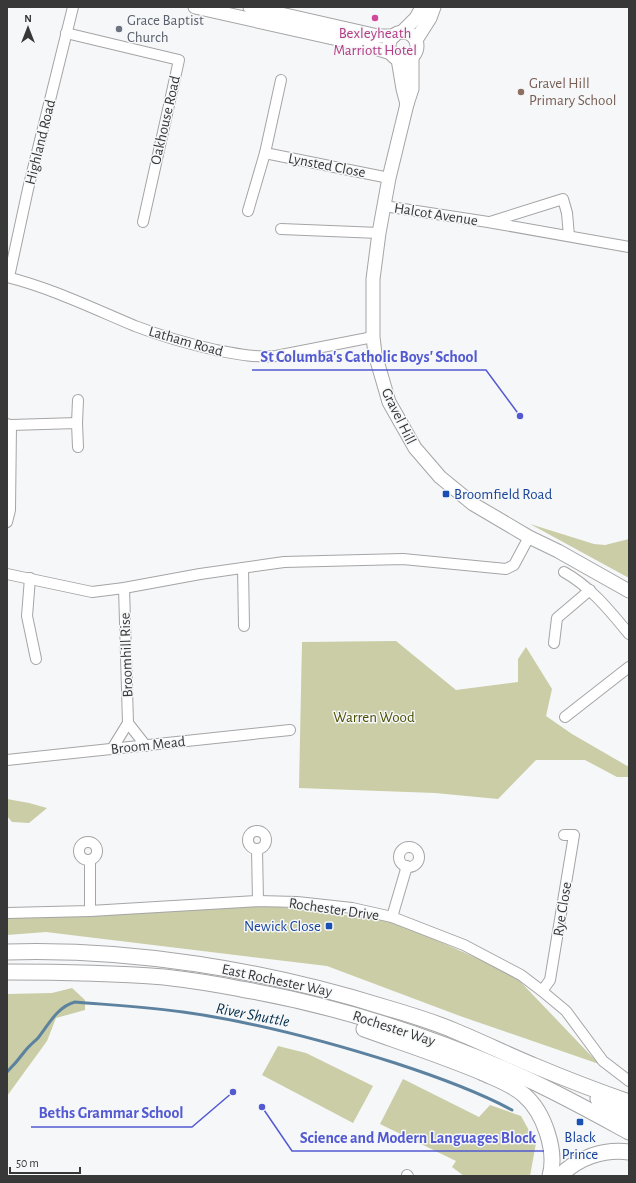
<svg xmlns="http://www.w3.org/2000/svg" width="636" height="1183" font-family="'Alegreya Sans',sans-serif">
<rect width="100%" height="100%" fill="#f6f7f8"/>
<g fill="#cacda6">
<path d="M530,524L594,544L605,545L629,539V578Z"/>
<path d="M396,641L456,690L518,682V659L526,647L552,689L546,716L572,734L629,767V777H617L585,760H536L498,799L435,793L299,788L302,642Z"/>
<path d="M7,799L29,803L47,808L29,823L12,822L7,816Z"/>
<path d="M257,904L393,921L513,974L599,1064L460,1016L327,966L46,932L7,935V915Z"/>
<path d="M72,988L85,1000V1010L56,1018L47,1041L7,1096V994L52,993Z"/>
<path d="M278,1046L306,1053L373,1086L353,1123L262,1075Z"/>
<path d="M403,1079L479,1117L490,1105L521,1116L536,1143L530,1176H464L452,1167L456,1161L380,1124Z"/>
</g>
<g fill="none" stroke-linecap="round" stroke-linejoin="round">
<path stroke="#5d82a0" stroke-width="3" d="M7,1072C14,1065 19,1059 25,1051C29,1046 34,1042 38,1038C49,1024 57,1007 75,1002C111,1005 147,1007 183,1012C255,1022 326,1041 395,1063C435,1076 475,1090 512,1110"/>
<defs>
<g id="minor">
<path d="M66,33L179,60L143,222"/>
<path d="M281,80L265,153L389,178"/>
<path d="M384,206L488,222L629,247"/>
<path d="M248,211L265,153"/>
<path d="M490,222L563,199L567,213L569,236"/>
<path d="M281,229L379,233"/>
<path d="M7,277C51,288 92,308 135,326C161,336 189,344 216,350C237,354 255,358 276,356L373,337"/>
<path d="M9,277L28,189L73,7"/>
<path d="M77,423L78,400"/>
<path d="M7,424L11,425L10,510L7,522"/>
<path d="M11,425L77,423L78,447"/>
<path d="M243,568L244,626"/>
<path d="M564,572C591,587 610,611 629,634"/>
<path d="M7,574L92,592L124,588L200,574L284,562L403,559L506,569L514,565L529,537"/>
<path d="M30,578L27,616L36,659"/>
<path d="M554,643L557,618L590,590"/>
<path d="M565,717L629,667"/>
<path d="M128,723L146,746"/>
<path d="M112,749L128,723L124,588"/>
<path d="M7,760L290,730"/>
<circle cx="257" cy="840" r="9"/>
<circle cx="88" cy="851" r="9"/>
<circle cx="409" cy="857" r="10"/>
<path d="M257,849L258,901"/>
<path d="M90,860V911"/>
<path d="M7,913L90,911L258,901L297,902L352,908L392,917L464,945L521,975L542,991L566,1011L603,1061L629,1081"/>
<path d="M392,917L407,866"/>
<path d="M542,991L550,980L574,835H564"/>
<path d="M407,1175L408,1176"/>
</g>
<g id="major">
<path d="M195,7L369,46L391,53"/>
<path d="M250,7L378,36H394"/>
<path d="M402,32L416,18L422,7"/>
<circle cx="403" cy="46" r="14"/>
<path d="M416,40L430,18L434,7"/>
<path d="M412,57V89L407,104L389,178L379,233L373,279V337L375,354L389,402L415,448L440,477L473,504L529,537L558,551L629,591"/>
<path d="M398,59L403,89L407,104"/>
</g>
<g id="highway">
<path d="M7,952C132,948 265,970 384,1007C408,1014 432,1021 455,1031C482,1042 508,1055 535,1066C566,1079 597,1091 629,1102"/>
<path d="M7,972C59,972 112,973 164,977C190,980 216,984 241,989C340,1006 436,1038 527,1079C562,1095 596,1114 629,1132"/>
<path d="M364,1029C403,1043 443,1056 481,1072C496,1079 512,1084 524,1095C544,1112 557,1151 550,1176"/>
<path d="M598,1099L629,1116"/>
<path d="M560,1176C578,1157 604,1149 629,1152"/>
</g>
</defs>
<use href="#minor" stroke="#a5a5a7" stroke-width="12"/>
<use href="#major" stroke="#a5a5a7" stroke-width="15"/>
<use href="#highway" stroke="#a5a5a7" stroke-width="17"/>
<use href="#minor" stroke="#fff" stroke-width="10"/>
<use href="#major" stroke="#fff" stroke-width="13"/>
<use href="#highway" stroke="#fff" stroke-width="15"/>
</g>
<circle fill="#d1479c" stroke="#f6f7f8" stroke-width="1.5" cx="375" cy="18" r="4"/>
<circle fill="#6b7280" stroke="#f6f7f8" stroke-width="1.5" cx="119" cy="29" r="4"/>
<circle fill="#8d6e63" stroke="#f6f7f8" stroke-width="1.5" cx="521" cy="92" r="4"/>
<g fill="#1a4fb4" stroke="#f6f7f8" stroke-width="1.5">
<rect x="442" y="490" width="8" height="8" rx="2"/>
<rect x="325" y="922" width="8" height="8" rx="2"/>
<rect x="576" y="1118" width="8" height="8" rx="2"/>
</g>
<g text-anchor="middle" stroke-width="3" stroke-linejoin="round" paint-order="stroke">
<g font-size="15" fill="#5b616d" stroke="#f6f7f8" text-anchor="start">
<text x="127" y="25">Grace Baptist<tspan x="127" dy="17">Church</tspan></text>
</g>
<g font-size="15" fill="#b23c85" stroke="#f6f7f8">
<text x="375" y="38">Bexleyheath<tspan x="375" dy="17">Marriott Hotel</tspan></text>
</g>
<g font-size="15" fill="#785e54" stroke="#f6f7f8" text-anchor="start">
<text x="529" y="88">Gravel Hill<tspan x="529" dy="17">Primary School</tspan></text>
</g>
<g font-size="15" fill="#383838" stroke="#f6f7f8">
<text transform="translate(165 120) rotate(-77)" y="5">Oakhouse Road</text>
<text transform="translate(40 142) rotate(-76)" y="5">Highland Road</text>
<text transform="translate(327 165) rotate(11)" y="5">Lynsted Close</text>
<text transform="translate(436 214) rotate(9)" y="5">Halcot Avenue</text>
<text transform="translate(186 341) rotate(16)" y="5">Latham Road</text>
<text transform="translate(399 416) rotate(64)" y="5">Gravel Hill</text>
<text transform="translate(126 655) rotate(-92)" y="5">Broomhill Rise</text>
<text transform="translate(148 745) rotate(-6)" y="5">Broom Mead</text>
<text transform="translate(334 909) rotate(8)" y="5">Rochester Drive</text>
<text transform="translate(562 909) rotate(-81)" y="5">Rye Close</text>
<text transform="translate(277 980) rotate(12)" y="5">East Rochester Way</text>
<text transform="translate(394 1028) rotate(18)" y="5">Rochester Way</text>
</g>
<g font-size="15" fill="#164399" stroke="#f6f7f8" text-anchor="start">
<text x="454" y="499">Broomfield Road</text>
<text x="321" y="931" text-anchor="end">Newick Close</text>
<text x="580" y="1142" text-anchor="middle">Black<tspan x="580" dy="17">Prince</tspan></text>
</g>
<g font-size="15" fill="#4c4e00" stroke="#f6f7f8">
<text x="374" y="722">Warren Wood</text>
</g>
<g font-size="16" font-style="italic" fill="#012c49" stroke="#f6f7f8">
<text transform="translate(253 1014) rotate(11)" y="6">River Shuttle</text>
</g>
</g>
<path fill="none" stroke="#535ad1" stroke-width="1.5" d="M520 416L486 370H252M233 1092L192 1127H31M262 1107L292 1151H544"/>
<g fill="#535ad1" stroke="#f6f7f8" stroke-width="1.5">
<circle cx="520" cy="416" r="4"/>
<circle cx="233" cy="1092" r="4"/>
<circle cx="262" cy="1107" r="4"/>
</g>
<g font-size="16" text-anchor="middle" font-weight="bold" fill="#535ad1" stroke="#f6f7f8" stroke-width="3" stroke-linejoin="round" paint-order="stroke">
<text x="369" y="362">St Columba's Catholic Boys' School</text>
<text x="111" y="1118">Beths Grammar School</text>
<text x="418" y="1143">Science and Modern Languages Block</text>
</g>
<rect width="636" height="1183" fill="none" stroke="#383838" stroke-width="16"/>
<g transform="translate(28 28)" stroke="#f6f7f8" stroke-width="3" paint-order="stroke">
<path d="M0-3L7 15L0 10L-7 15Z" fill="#383838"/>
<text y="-6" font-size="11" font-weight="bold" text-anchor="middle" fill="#383838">N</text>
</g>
<path d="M10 1167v6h70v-6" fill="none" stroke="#383838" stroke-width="2"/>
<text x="16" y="1167" font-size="12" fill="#383838" stroke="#f6f7f8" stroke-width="3" paint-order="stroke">50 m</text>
</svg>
